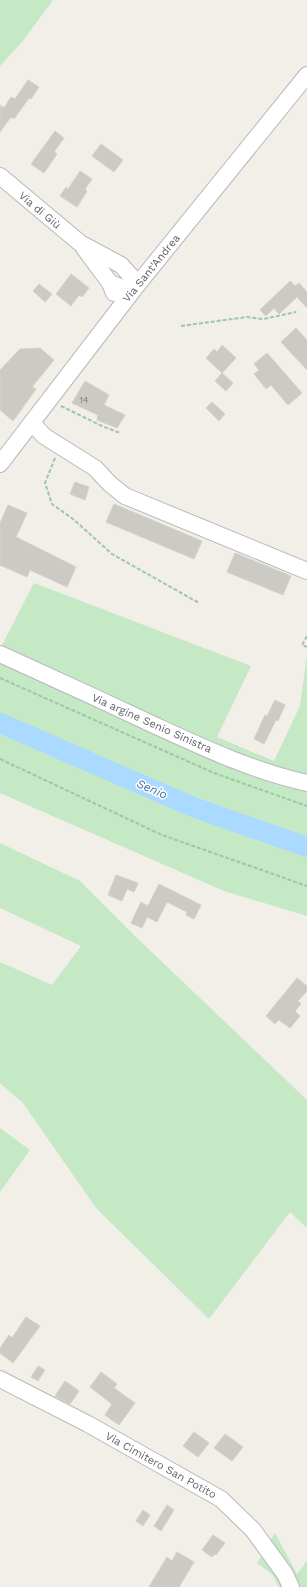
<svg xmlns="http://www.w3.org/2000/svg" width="307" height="1587" font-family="'Work Sans',sans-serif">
<rect width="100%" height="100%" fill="#f1efe8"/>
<g fill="#c5e8c5">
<path d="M0,0H53L22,42L0,66Z"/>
<path d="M34,583L251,666L217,737L274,761L300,706L307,655V916L224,891L0,793V649Z"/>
<path d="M0,843L80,881L138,939L307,1100V1228L290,1212L209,1319L96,1208L23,1103L0,1083V962L52,985L81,946L0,908Z"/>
<path d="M0,1128L30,1150L0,1192Z"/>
<path d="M275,1533L297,1574L307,1561V1587H279L272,1574L257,1563Z"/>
</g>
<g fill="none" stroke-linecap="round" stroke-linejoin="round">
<path stroke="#aadaff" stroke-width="20" d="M0,723L193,807L307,847"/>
</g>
<g fill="#cccac5" stroke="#d6d1c6">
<path d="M28,80L39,87L31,99L29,98L14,119L11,117L0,132V105L4,108L11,97L15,99Z"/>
<path d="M55,131L64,138L54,152L57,154L44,173L31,164Z"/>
<path d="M101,144L123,160L114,172L92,156Z"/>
<path d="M80,171L92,179L85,189L87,191L77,207L60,196L66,187L68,189Z"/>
<path d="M71,274L89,288L82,297L79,295L71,306L56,294Z"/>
<path d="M290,281L295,286L299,283L307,292V308L297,297L279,314L274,308L266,316L260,310Z"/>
<path d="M39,284L52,294L45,302L33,291Z"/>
<path d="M296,328L307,340V370L281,342Z"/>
<path d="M222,345L236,358L222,373L206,358L214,349L217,352Z"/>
<path d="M40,348L54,360L32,387L36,389L13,421L0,410V370L20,349Z"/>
<path d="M267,353L302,393L288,405L271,385L266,389L254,374L259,370L254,364Z"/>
<path d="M222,373L233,383L226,391L215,381Z"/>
<path d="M85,381L109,395L104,405L125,415L117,428L97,420L98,415L72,403Z"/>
<path d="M212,402L225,414L219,421L206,408Z"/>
<path d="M75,482L89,487L85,500L70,494Z"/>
<path d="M114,504L202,541L194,559L106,522Z"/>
<path d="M8,505L27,513L16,537L76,567L67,587L30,570L27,577L0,565V523Z"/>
<path d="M235,553L291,576L283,595L227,572Z"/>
<path d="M275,700L285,705L278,721L276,720L264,744L254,739L265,715L267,716Z"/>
<path d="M116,875L138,883L134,892L127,889L122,901L108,895Z"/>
<path d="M159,884L201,905L194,919L186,915L187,912L167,902L157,922L147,917L142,928L131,923L141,902L148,906Z"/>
<path d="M297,978L307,986V991L298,1001L301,1004L295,1011L300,1016L290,1028L279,1020L275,1024L266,1016Z"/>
<path d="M26,1317L40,1326L13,1363L0,1353V1348L9,1335L12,1338Z"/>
<path d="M38,1366L45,1370L38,1381L31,1377Z"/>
<path d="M101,1372L117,1384L114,1388L135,1403L119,1425L105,1415L112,1404L90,1387Z"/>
<path d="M65,1381L79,1391L70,1404L55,1396Z"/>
<path d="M194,1432L209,1443L198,1457L183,1446Z"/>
<path d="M225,1434L243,1447L232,1461L214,1448Z"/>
<path d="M167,1505L174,1510L161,1531L154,1526Z"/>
<path d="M143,1510L150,1515L143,1526L136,1521Z"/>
<path d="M213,1535L225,1543L216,1555L215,1554L212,1557L202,1550Z"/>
<path d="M177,1552L194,1562L179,1587H149L167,1557L172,1561Z"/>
</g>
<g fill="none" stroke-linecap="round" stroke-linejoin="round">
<defs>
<g id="minor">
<path d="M0,176L80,243L121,265L138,284L125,289L110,283"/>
<path d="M84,248L110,283L114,293"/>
<path d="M32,423L44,436L95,468L110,484L125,496L307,571"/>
<path d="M0,464L138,284L307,75"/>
<path d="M0,654C51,677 103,701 154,725C204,748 253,771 307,783"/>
<path d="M0,1379L88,1424L221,1499L253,1530L285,1574L291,1587"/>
</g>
</defs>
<use href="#minor" stroke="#b5b8bc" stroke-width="18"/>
<g stroke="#9cc7a9" stroke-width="2" stroke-dasharray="4 2" stroke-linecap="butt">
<path d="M181,326L247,317L263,319L296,312"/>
<path d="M61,406L102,426L120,433"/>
<path d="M55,458L45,483L52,504L73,519L112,554L199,603"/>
<path d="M307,636L302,645L307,647"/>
<path d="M0,678L214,773L307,806"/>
<path d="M0,759L162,835L307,886"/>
</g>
<use href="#minor" stroke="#fff" stroke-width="16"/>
</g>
<g text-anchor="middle" stroke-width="3" stroke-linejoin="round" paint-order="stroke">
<g font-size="9" fill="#7a7d7f">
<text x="84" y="403">14</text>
</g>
<g font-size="11" fill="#5f6368" stroke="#fff">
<text transform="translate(40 210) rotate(40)" y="4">Via di Giù</text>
<text transform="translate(151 268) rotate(-51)" y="4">Via Sant'Andrea</text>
<text transform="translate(152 723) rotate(24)" y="4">Via argine Senio Sinistra</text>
<text transform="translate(161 1465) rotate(29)" y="4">Via Cimitero San Potito</text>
</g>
<g font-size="12" font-style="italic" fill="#4174aa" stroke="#fff">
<text transform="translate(152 789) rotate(23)" y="4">Senio</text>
</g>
</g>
</svg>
